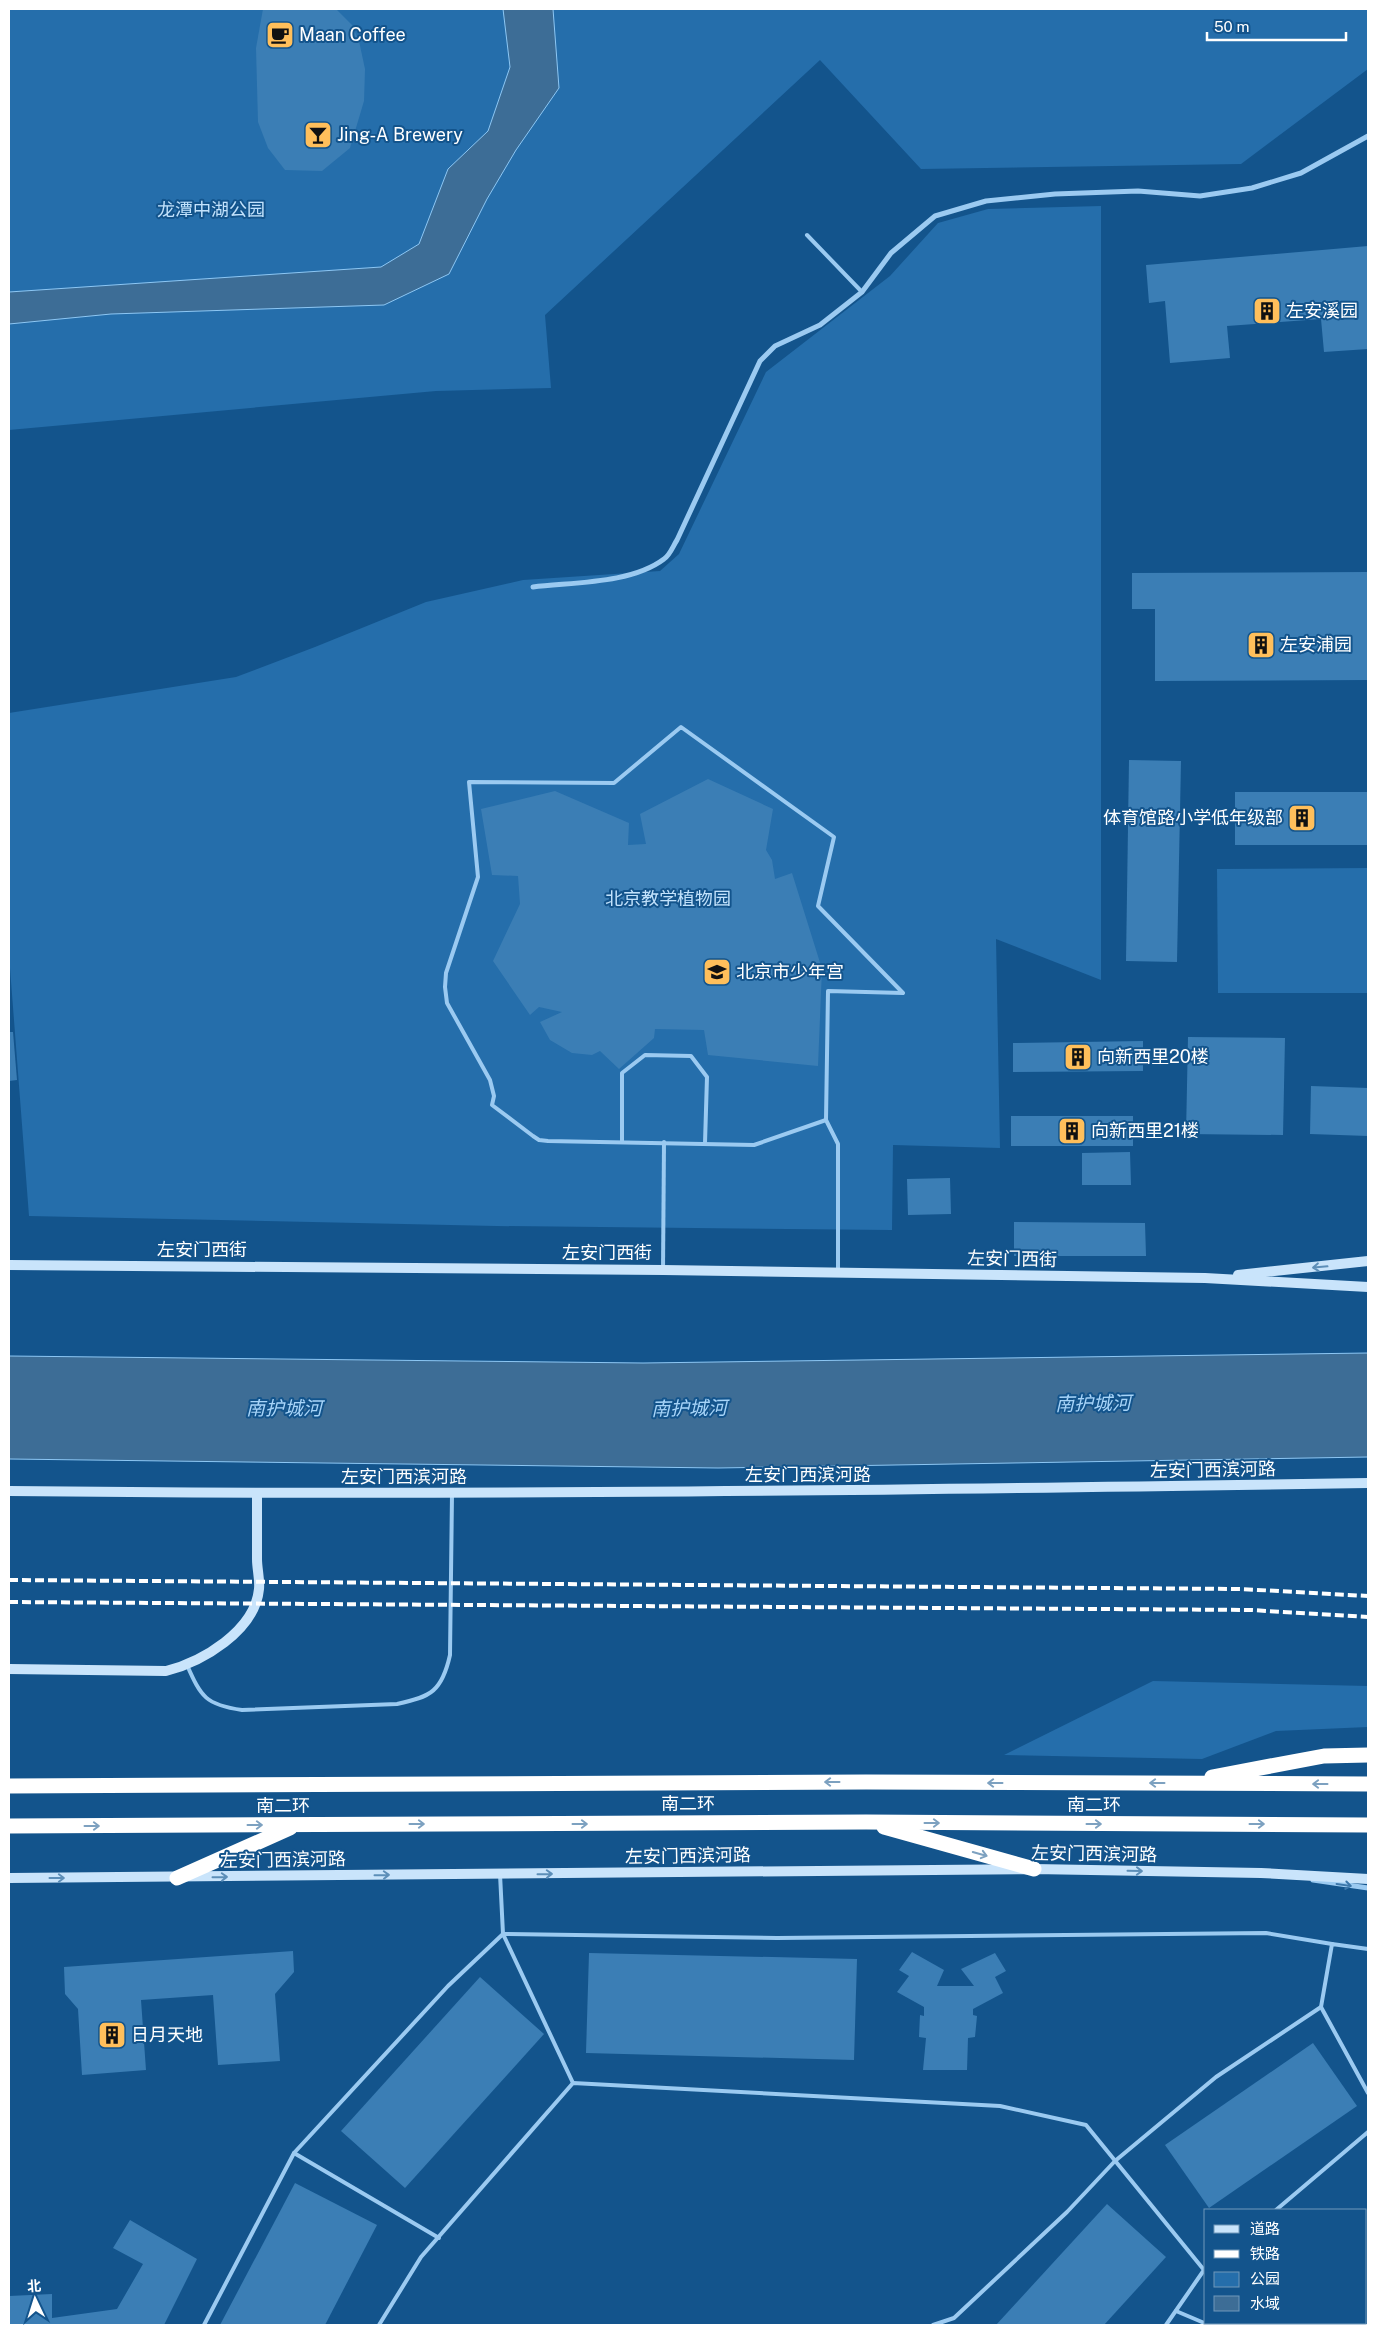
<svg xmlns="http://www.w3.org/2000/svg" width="1377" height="2334" font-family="'Public Sans','Noto Sans SC',sans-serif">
<rect width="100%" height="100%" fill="#13548c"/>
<g fill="#256eab">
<path d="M9,9H1368V69L1241,164L921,169L820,60L545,315L551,388L436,391L9,430Z"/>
<path d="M1101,206V980L996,939L1000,1148L893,1145L892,1230L496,1226L29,1216L9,955V713L236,677L315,647L426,602L523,580L660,571L679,554L766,372L890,276L938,223L988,209Z"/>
<path d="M1368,868V993H1218L1217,869Z"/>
<path d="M1153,1681L1368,1686V1727L1276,1731L1202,1759L1004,1755Z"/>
</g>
<g fill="#3d6d96" stroke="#8dc7f4">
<path d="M503,9H553L559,88L516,150L487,199L449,274L384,305L111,314L9,324V292L381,267L419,244L448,169L488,131L510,67Z"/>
<path d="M1368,1353V1457L718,1468L9,1459V1356L643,1363Z"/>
</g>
<g fill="#3b7eb5">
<path d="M263,9H336L352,25L359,41L365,69L364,101L350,148L322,171L285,170L268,148L258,122L256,48Z"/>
<path d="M1368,246V349L1324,352L1321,319L1227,326L1230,358L1170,363L1165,301L1149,303L1146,265Z"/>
<path d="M1368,572V680L1155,681V609H1132V573Z"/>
<path d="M1129,760L1181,761L1177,962L1126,961Z"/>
<path d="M708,779L773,809L766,850L772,860L775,879L792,873L822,969L818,1066L708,1055L704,1030L655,1029L654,1038L619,1069L600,1051L592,1055L572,1053L550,1040L540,1022L562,1012L539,1007L530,1015L493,961L520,904L518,876L492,875L481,809L555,791L629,823L628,845L646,844L640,814Z"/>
<rect x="1235" y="792" width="133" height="53"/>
<path d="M9,1032H13L17,1080L9,1081Z"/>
<path d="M1188,1037L1285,1038L1283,1135L1186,1134Z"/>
<path d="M1143,1041V1071L1013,1072V1043Z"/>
<path d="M1311,1086L1368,1088V1136L1310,1134Z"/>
<rect x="1011" y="1116" width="122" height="30"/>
<path d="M1130,1152L1131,1185H1082V1153Z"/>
<path d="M950,1178L951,1214L908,1215L907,1179Z"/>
<path d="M1014,1222L1145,1223L1146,1256H1014Z"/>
<path d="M293,1951L294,1972L275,1994L280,2061L218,2065L213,1995L141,2000L146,2070L82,2075L78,2009L65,1994L64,1967Z"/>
<path d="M912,1952L944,1970L937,1986H974L961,1969L995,1953L1006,1971L995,1977L1003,1993L973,2009V2015L977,2016L975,2037L968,2038L967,2070H923L926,2038L919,2037L920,2015L924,2016V2007L897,1992L909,1976L899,1970Z"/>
<path d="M589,1953L857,1959L854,2060L586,2053Z"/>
<path d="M480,1977L544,2034L405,2188L341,2131Z"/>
<path d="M1313,2043L1357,2106L1209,2208L1165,2145Z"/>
<path d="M295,2183L377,2225L325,2325H220Z"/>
<path d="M1107,2204L1166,2257L1104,2325H996Z"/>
<path d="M130,2220L197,2259L164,2325H10L9,2296L52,2294V2318L117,2309L143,2264L113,2248Z"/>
</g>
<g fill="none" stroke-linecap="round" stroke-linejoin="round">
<g stroke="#9bcaf1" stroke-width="4">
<path d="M807,235L862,292"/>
<path d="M681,727L834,837L818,906L903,993L828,991L826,1120L754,1145L548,1141L539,1140L533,1136L492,1105L494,1096L490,1080L447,1003L445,987L446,973L478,877L469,782L614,783Z"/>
<path d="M826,1120L838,1144V1272"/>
<path d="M622,1142V1073L645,1055L691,1056L707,1077L705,1143"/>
<path d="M663,1270L664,1142"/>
<path d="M187,1665C201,1697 206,1705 242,1710L397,1704C431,1697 442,1691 450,1655L452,1494"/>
<path d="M500,1874L503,1934L777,1938L1266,1933L1332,1944"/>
<path d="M1321,2007L1368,2093"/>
<path d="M294,2153L439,2238"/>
<path d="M1276,2210L1368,2132"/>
<path d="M1176,2311L1209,2325"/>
<path d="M204,2325L294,2153L448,1986L503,1934L573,2083"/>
<path d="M379,2325L421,2257L573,2083L1000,2106L1086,2125L1204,2270L1166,2325"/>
<path d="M933,2325L954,2318L1067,2212L1115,2161L1216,2077L1321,2007L1332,1944L1368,1949"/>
</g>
<g stroke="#9bcaf1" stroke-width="5">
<path d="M533,587C573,582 631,584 664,559C670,555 673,546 677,540L760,361L775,346L820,325L862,292L891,253L935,216L986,201L1055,194L1138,191L1200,196L1252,188L1301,173L1368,136"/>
<path d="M1313,1880L1368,1888"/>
</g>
<g stroke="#c9e4fb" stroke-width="10">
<path d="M9,1265L663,1270L1205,1278L1368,1287"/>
<path d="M1238,1275L1368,1261"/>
<path d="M9,1491C462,1496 915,1490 1368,1483"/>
<path d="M9,1669L166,1671C202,1662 255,1631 259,1589C260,1579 257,1569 257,1559C257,1537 257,1515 257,1493"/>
<path d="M9,1878L1034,1869L1261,1873L1368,1879"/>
</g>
<g stroke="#fff" stroke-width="15">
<path d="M1212,1777L1324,1756L1368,1755"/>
<path d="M9,1786L866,1782L1368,1784"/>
<path d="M9,1826L866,1822L1368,1825"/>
<path d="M884,1827L1034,1869"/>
<path d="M177,1878L290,1828"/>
</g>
<g stroke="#fff" stroke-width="4" stroke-dasharray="9 4" stroke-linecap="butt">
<path d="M9,1580L1241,1589L1368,1596"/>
<path d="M9,1602L1251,1610L1368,1617"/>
</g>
</g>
<defs><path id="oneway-shaft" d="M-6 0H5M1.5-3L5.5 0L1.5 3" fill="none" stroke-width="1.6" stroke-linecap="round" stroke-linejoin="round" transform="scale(1.25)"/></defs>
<g stroke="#5c8eb8">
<use href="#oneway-shaft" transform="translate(1320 1267) rotate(175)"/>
<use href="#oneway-shaft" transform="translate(1135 1871) rotate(1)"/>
<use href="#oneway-shaft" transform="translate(545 1874) rotate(-1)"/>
<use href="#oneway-shaft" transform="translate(382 1875) rotate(-1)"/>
<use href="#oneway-shaft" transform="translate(220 1877) rotate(-1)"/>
<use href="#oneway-shaft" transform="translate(57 1878)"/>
</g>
<g stroke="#7da1c0">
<use href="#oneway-shaft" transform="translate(832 1782) rotate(180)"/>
<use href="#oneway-shaft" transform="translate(995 1783) rotate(-180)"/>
<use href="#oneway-shaft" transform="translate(1157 1783) rotate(-180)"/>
<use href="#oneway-shaft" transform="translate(1320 1784) rotate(-180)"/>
<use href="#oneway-shaft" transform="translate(932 1823)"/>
<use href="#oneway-shaft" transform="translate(417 1824)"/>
<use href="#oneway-shaft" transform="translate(580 1824)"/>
<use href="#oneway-shaft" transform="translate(1094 1824)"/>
<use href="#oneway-shaft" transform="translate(1257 1824)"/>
<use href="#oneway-shaft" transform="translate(255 1825)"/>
<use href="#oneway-shaft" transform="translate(92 1826)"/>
<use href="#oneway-shaft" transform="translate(980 1854) rotate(16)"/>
</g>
<use stroke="#3c77aa" href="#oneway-shaft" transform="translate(1344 1885) rotate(8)"/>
<defs>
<symbol id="cafe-square" viewBox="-11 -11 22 22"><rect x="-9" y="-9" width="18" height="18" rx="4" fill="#ffbf5b" stroke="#13548c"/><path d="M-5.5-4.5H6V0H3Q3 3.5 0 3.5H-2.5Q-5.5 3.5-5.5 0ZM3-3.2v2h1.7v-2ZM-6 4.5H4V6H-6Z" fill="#111"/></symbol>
<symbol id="bar-square" viewBox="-11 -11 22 22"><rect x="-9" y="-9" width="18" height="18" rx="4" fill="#ffbf5b" stroke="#13548c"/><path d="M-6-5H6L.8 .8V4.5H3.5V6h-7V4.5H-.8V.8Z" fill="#111"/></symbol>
<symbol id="building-square" viewBox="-11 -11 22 22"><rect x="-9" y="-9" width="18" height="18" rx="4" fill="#ffbf5b" stroke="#13548c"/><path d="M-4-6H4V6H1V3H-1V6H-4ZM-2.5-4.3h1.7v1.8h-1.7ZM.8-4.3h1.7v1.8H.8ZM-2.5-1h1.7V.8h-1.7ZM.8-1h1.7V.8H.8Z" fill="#111"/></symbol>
<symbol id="university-square" viewBox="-11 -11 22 22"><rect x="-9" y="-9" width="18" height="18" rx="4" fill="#ffbf5b" stroke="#13548c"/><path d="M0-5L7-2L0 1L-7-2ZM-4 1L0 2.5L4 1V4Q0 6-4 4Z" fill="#111"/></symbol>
</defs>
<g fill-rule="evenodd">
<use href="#cafe-square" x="264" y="19" width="32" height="32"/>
<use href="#bar-square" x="302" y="119" width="32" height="32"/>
<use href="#building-square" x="1251" y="295" width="32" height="32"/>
<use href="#building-square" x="1245" y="629" width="32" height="32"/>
<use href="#building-square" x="1286" y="802" width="32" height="32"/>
<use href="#university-square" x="701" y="956" width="32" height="32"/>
<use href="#building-square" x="1062" y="1041" width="32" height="32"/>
<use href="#building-square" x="1056" y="1115" width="32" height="32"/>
<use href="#building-square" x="96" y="2019" width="32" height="32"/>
</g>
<g text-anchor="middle" stroke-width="4" stroke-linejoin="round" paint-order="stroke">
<g font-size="18" fill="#fff" stroke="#13548c" text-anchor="start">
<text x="299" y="41">Maan Coffee</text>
<text x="337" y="141">Jing-A Brewery</text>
<text x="1286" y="317">左安溪园</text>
<text x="1280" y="651">左安浦园</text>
<text x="1283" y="824" text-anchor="end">体育馆路小学低年级部</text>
<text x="736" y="978">北京市少年宫</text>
<text x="1097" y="1063">向新西里20楼</text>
<text x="1091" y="1137">向新西里21楼</text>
<text x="131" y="2041">日月天地</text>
</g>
<g font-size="18" fill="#c2e2fc" stroke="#13548c">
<text x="211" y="216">龙潭中湖公园</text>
<text x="668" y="905">北京教学植物园</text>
</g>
<g font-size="18" fill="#fff" stroke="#13548c">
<text x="202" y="1256">左安门西街</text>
<text x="607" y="1259">左安门西街</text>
<text transform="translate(1012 1259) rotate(1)" y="6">左安门西街</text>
<text transform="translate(1213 1470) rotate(-1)" y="6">左安门西滨河路</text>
<text x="808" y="1481">左安门西滨河路</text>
<text x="404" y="1483">左安门西滨河路</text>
<text x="688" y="1810">南二环</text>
<text x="1094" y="1811">南二环</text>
<text x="283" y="1812">南二环</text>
<text transform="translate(1094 1854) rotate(1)" y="6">左安门西滨河路</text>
<text transform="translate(688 1856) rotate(-1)" y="6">左安门西滨河路</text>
<text transform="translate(283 1860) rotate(-1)" y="6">左安门西滨河路</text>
</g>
<g font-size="19" font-style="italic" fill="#a7d4f8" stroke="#13548c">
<text transform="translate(1093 1403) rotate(-1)" y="7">南护城河</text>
<text x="284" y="1415">南护城河</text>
<text transform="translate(689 1408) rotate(-1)" y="7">南护城河</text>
</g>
</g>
<rect width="1377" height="2334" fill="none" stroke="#ffffff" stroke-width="20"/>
<rect x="1204" y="2209" width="162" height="115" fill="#13548c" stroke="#7198ba"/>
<rect x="1214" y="2225" width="25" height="8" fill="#c9e4fb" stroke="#7198ba"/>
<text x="1250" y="2234" font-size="15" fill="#ffffff">道路</text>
<rect x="1214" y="2250" width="25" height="8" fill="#ffffff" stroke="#7198ba"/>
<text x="1250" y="2259" font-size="15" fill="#ffffff">铁路</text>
<rect x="1214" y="2272" width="25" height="15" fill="#256eab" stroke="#7198ba"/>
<text x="1250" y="2284" font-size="15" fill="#ffffff">公园</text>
<rect x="1214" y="2296" width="25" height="15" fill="#3d6d96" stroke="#7198ba"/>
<text x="1250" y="2309" font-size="15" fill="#ffffff">水域</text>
<g transform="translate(35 2299) rotate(356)" stroke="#13548c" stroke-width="4" paint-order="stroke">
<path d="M0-4L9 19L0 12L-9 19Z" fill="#ffffff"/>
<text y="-8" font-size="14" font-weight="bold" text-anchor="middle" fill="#ffffff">北</text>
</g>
<path d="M1207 32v8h139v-8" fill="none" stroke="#ffffff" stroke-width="2.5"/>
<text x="1214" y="32" font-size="15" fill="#ffffff" stroke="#13548c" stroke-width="4" paint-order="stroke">50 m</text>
</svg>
